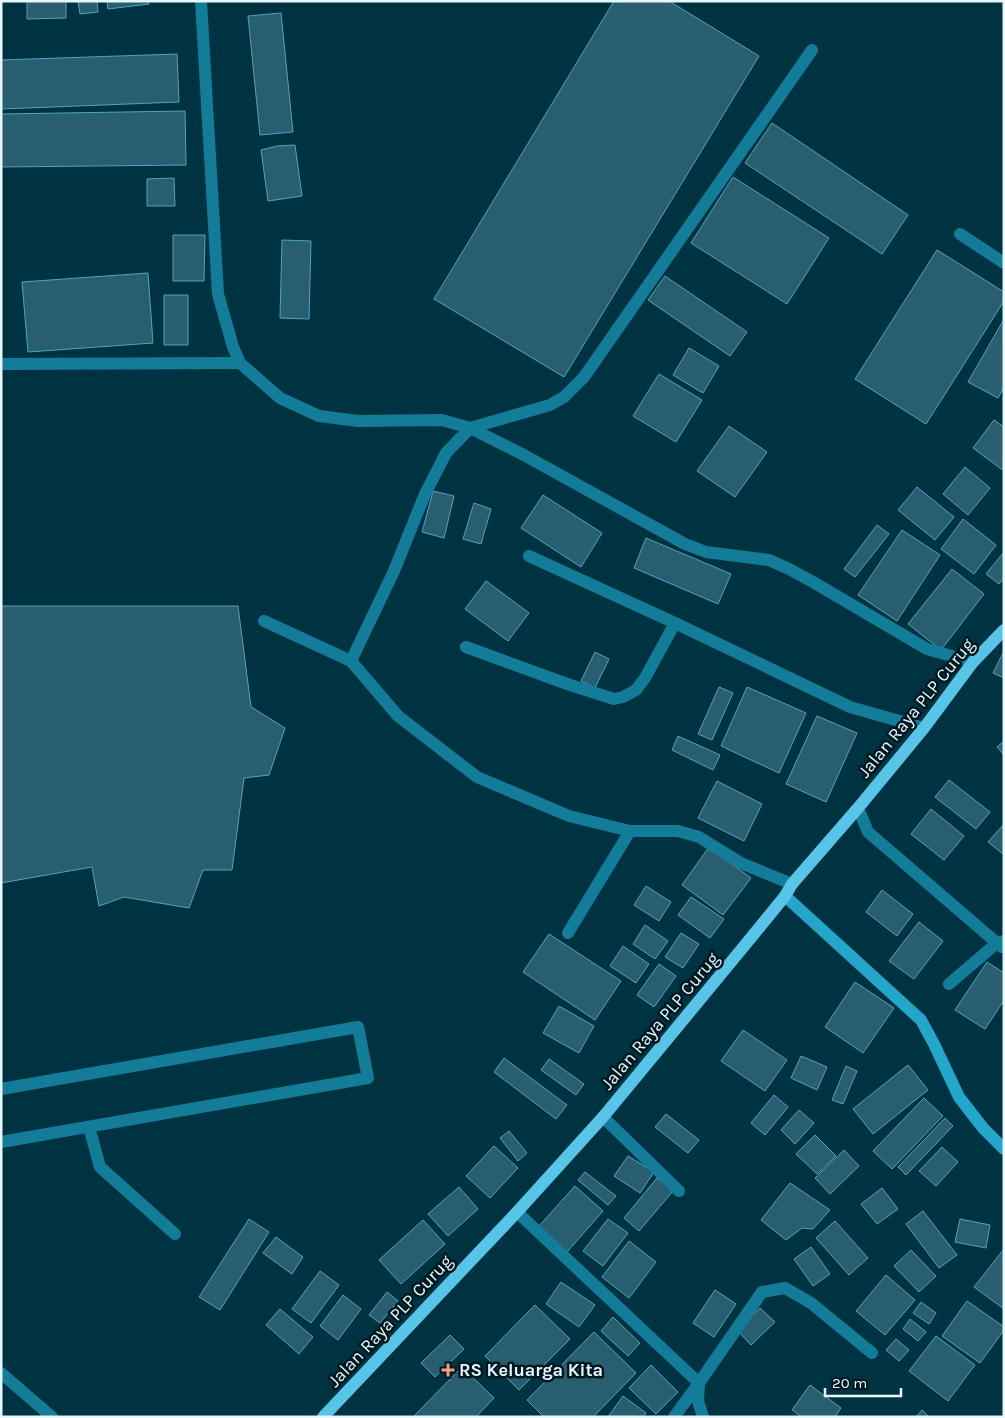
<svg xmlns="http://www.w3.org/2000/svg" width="1005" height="1418" font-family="Karla,sans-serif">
<rect width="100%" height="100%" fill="#003341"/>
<g fill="#295e70" stroke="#4ea5c2">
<path d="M27,1H66V18L27,19Z"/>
<path d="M78,1H97L98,12L80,14Z"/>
<path d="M107,1H148L149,4L108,9Z"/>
<path d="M614,1H669L759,56L564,377L434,299Z"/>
<path d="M281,13L293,132L260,135L248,16Z"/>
<path d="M177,54L179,102L1,109V60Z"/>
<path d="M185,111L186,165L1,167V114Z"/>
<path d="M772,123L908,215L882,254L745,163Z"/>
<path d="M295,145L302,196L268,201L261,150L277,146Z"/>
<path d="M733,177L829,238L787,304L691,243Z"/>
<path d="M174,178L175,206H147V179Z"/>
<path d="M173,235H205L204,281H173Z"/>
<path d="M282,240L311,241L309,319L280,318Z"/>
<path d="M937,250L1004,292V301L926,424L855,379Z"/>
<path d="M148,273L153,343L28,352L22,282Z"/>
<path d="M665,276L747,332L730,356L648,300Z"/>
<rect x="164" y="295" width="24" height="50"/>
<path d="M1004,319V387L998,398L968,382Z"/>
<path d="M689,348L719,366L703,393L673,375Z"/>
<path d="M659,374L702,400L676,442L633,416Z"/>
<path d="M994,420L1004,427V471L973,448Z"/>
<path d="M729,426L767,452L735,497L697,471Z"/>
<path d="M965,467L990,488L968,515L943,494Z"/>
<path d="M917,487L954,517L935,540L898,510Z"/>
<path d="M433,491L454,496L444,538L422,532Z"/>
<path d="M543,495L602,533L581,567L521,528Z"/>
<path d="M474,503L491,509L481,544L463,539Z"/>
<path d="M963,519L996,545L974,574L941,549Z"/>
<path d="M877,525L889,534L855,577L844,569Z"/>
<path d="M902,530L940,555L897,621L858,595Z"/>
<path d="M646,538L731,574L718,604L634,568Z"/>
<path d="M1004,552V578L999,584L986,574Z"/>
<path d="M952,569L984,594L941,650L908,624Z"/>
<path d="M486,581L529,613L508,641L465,609Z"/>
<path d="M1,606H238L251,707L285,728L269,775L244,778L232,870H203L189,908L124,897L99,906L92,867L1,883Z"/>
<path d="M1004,651V678L993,673Z"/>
<path d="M595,652L609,659L595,688L581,681Z"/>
<path d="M719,687L733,693L712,740L698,734Z"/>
<path d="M747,687L806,713L779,773L721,746Z"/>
<path d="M817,716L857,733L826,802L786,784Z"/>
<path d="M678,736L720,755L713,770L672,750Z"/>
<path d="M1004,741V755L997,747Z"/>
<path d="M949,780L990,812L976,829L935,797Z"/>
<path d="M717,781L762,804L744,841L698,818Z"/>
<path d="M931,809L964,836L944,860L911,834Z"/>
<path d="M1004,824V853L1003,854L988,842Z"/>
<path d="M709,847L751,878L723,915L682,885Z"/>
<path d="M646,886L671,902L659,921L634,905Z"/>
<path d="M882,890L913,914L897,936L866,912Z"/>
<path d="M691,897L724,919L710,938L678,915Z"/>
<path d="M919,922L943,941L914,979L889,961Z"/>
<path d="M645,925L668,941L655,959L633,944Z"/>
<path d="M681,933L699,944L683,968L665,957Z"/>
<path d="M549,934L621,981L595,1020L523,972Z"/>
<path d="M623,946L649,964L636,983L610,966Z"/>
<path d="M987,962L1004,973V1000L985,1029L955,1010Z"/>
<path d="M659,964L676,976L654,1007L637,995Z"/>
<path d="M855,982L894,1008L863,1053L825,1027Z"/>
<path d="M559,1006L594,1026L579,1053L543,1033Z"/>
<path d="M743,1030L787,1060L765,1091L721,1061Z"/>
<path d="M801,1056L827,1067L817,1090L791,1078Z"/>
<path d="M504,1058L567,1105L556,1119L494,1072Z"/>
<path d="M549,1059L584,1084L576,1095L541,1070Z"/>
<path d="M908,1065L928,1090L873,1134L853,1109Z"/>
<path d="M846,1066L857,1071L843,1104L832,1100Z"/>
<path d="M774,1095L788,1107L765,1135L751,1123Z"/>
<path d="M924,1098L943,1116L892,1169L873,1151Z"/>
<path d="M799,1110L814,1123L795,1144L781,1130Z"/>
<path d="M666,1114L699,1140L688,1153L655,1127Z"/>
<path d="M945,1118L953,1126L906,1175L898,1167Z"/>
<path d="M509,1131L527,1153L518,1161L500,1138Z"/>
<path d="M815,1135L836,1156L817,1174L796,1154Z"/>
<path d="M494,1146L518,1168L490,1198L466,1176Z"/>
<path d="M942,1147L958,1162L936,1186L919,1171Z"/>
<path d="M844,1150L859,1166L830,1194L815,1178Z"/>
<path d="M628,1156L654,1172L640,1193L614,1176Z"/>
<path d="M585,1172L616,1196L608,1205L578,1180Z"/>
<path d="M657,1178L673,1191L639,1231L624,1218Z"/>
<path d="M790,1183L830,1210L813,1229L802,1228L786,1240L761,1220Z"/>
<path d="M575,1186L603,1211L567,1252L539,1226Z"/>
<path d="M459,1187L478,1209L448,1236L428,1214Z"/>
<path d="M882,1188L898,1209L877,1224L861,1204Z"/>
<path d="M923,1211L957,1255L939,1268L906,1224Z"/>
<path d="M249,1219L269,1232L220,1310L199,1297Z"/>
<path d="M608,1219L628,1233L603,1266L583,1251Z"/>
<path d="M960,1219L990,1225L986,1248L955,1242Z"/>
<path d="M423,1220L445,1244L401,1284L379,1260Z"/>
<path d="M835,1221L868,1258L849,1275L816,1238Z"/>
<path d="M276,1237L303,1257L292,1274L263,1253Z"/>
<path d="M629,1241L656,1262L629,1298L602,1277Z"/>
<path d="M811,1247L830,1274L813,1286L794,1259Z"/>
<path d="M1004,1249V1309L974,1287Z"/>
<path d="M911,1250L936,1276L919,1292L894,1266Z"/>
<path d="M320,1271L339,1285L311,1323L292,1309Z"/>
<path d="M886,1275L915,1300L885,1335L856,1311Z"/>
<path d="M561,1282L595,1305L579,1327L546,1304Z"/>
<path d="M715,1290L736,1304L714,1337L693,1323Z"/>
<path d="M387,1292L398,1301L380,1323L369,1315Z"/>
<path d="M343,1295L361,1309L338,1340L320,1326Z"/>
<path d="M967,1301L1004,1327V1330L980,1363L942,1336Z"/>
<path d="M921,1302L936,1313L929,1324L913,1313Z"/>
<path d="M535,1305L570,1339L519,1390L485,1356Z"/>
<path d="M760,1308L775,1322L751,1345L737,1330Z"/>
<path d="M280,1309L313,1337L299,1354L266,1325Z"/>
<path d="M613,1317L640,1343L628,1356L601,1331Z"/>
<path d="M910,1319L926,1332L918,1341L903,1329Z"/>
<path d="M594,1332L636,1373L593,1417H544L527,1400Z"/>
<path d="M450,1335L464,1349L435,1377L421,1363Z"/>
<path d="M936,1336L975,1365L948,1401L909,1371Z"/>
<path d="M896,1339L909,1350L899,1361L886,1350Z"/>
<path d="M651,1365L678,1392L656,1414L629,1388Z"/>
<path d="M462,1367L494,1398L476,1417H413Z"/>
<path d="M810,1385L841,1408L835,1417H802L792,1410Z"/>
<path d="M623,1396L646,1413L643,1417H608Z"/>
<path d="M922,1410L929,1417H916Z"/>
</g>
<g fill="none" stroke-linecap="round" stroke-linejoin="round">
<g stroke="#137d99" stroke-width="12">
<path d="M960,234L1004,263"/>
<path d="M4,364L240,363"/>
<path d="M529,556L675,623L850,707L924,728"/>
<path d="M264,621L351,661L394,571L425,494L446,453L470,428L550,405L564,397L584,377L812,50"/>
<path d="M466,647L570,685L614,699L623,697L636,690L645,678L675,623"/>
<path d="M351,661L398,716L477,777L569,816L630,831H678L699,837L741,863L792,884"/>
<path d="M858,808L868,832L997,943L1004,941"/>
<path d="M568,933L630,831"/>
<path d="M949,984L997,943L1002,947"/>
<path d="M1,1089L358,1027L368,1078L1,1142"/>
<path d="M603,1117L679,1191"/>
<path d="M89,1127L100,1167L175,1234"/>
</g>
<g stroke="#137d99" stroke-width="12">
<path d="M201,1L218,294L233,347L240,363L280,398L319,416L358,421L442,420L470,428L522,454L685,544L706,552L769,560L789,569L813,582L927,649L973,662"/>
<path d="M517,1212L699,1383"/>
<path d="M1,1373L52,1417"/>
<path d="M699,1383L698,1401L703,1417"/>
<path d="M674,1417L699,1383L762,1292L785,1288L811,1303L872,1353"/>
</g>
<path stroke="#24a6cb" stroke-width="12" d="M785,896L921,1020L934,1044L959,1097L983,1128L1004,1149"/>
<path stroke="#58c4e7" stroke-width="12" d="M323,1417L517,1212L603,1117L745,945L785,896L792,884L858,808L924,728L973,662L1004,630"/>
</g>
<path fill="#f2a07f" stroke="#001921" stroke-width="2" d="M445.5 1362.5h5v5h5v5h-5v5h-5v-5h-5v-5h5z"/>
<g text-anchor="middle" stroke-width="5" stroke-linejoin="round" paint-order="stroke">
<g font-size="18" fill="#e7f7fd" stroke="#001921">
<text transform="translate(916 708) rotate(-51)" y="6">Jalan Raya PLP Curug</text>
<text transform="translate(660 1021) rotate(-50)" y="6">Jalan Raya PLP Curug</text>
<text transform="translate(390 1321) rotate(-47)" y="6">Jalan Raya PLP Curug</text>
</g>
<g font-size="18" font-weight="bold" fill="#e7f7fd" stroke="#001921" text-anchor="start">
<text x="459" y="1376">RS Keluarga Kita</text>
</g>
</g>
<rect width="1005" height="1418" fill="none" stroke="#e7f7fd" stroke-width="5"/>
<path d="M825 1388v8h76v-8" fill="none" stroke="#e7f7fd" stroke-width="2.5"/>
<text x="832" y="1388" font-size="15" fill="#e7f7fd" stroke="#001921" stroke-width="4" paint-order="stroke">20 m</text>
</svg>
